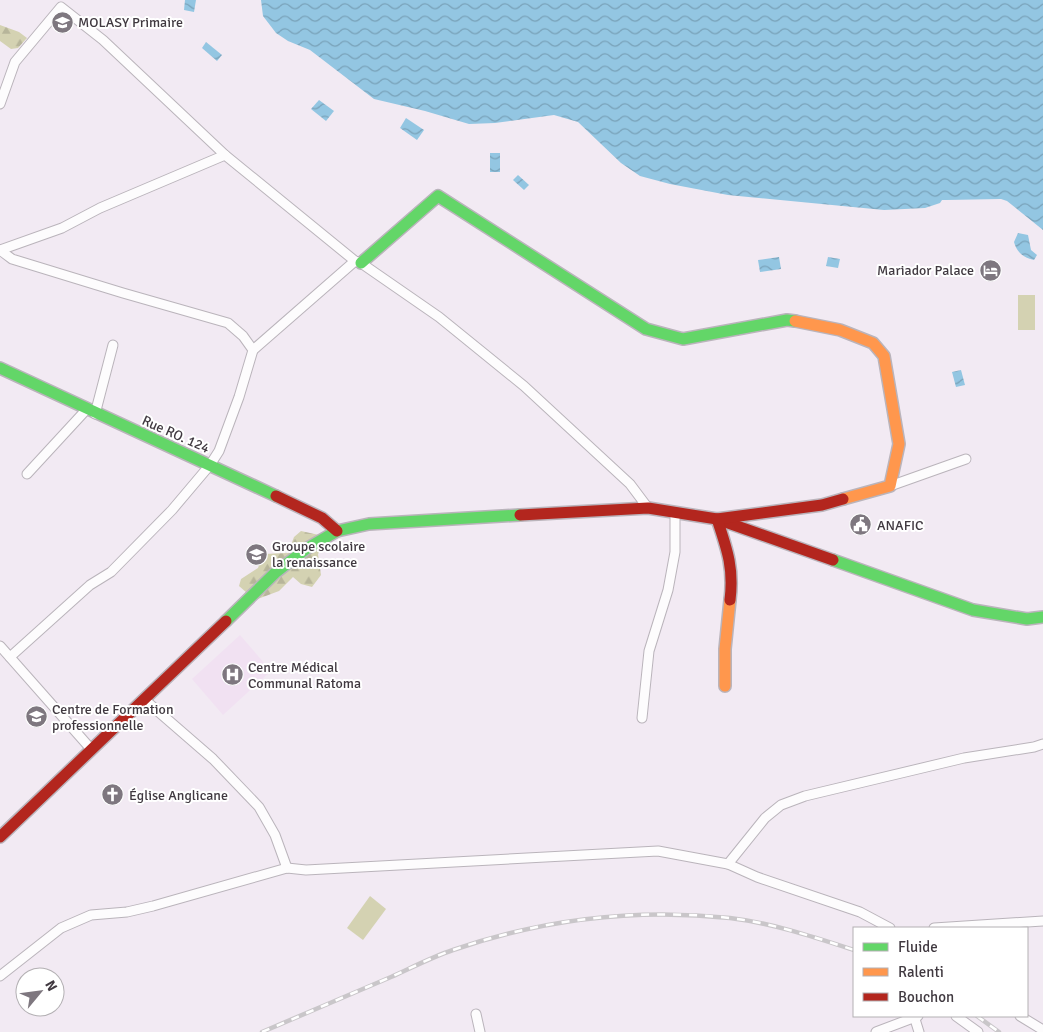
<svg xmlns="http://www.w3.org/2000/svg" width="1043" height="1032" font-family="Signika,sans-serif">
<defs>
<pattern id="forest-firs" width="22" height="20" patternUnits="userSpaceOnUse" patternTransform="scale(1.25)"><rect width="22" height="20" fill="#d4d2b2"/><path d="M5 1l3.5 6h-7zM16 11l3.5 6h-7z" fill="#b7b59a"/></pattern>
<pattern id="water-waves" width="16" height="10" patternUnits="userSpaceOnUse" patternTransform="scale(1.25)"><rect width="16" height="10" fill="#93c6e2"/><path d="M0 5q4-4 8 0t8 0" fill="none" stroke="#79a2b9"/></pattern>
</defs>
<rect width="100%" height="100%" fill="#f2eaf3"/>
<path fill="#f1e1f2" d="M240,635L271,671L223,715L192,679Z"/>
<g fill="url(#forest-firs)">
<path d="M0,25L19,32L27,38L18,48L11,49L0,41Z"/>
<path d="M301,531L319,535L324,545L318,554L321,575L312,587L301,584L293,577L279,591L255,600L239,586L241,579L258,568L263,554L288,553L294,537Z"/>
</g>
<g fill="#d4d2b2">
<rect x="1018" y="295" width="17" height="35"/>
<path d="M370,896L386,909L363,940L347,928Z"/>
</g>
<g fill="url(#water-waves)">
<path d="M185,0H196L194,12L184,10Z"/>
<path d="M261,0H1043V230L1007,201L1001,199L946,200H942L940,203L925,208L884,210L728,195L670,184L640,176L621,163L578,122L554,115L495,123L469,124L425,111L374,99L310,50L288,41L276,33L263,16Z"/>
<path d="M206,42L222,55L217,61L202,48Z"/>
<path d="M319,100L334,111L326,121L311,109Z"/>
<path d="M406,118L424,130L417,140L400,128Z"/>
<rect x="490" y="153" width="10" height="19"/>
<path d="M518,175L529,185L524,190L513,180Z"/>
<path d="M1018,233L1028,235L1031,250L1037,255L1034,260C1024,258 1017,253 1014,242Z"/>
<path d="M779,257L781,269L760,272L758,260Z"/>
<path d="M828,257L840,259L838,268L826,266Z"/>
<path d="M961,370L965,385L956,387L952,372Z"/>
</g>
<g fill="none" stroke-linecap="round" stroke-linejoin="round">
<defs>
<g id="street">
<path d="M0,104L15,62L61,7L103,40L225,155L355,261L361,263L439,317L524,386L630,484L648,508"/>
<path d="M0,250L12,259L123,293L228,323L243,336L253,350L239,397L219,451L210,465L172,510L111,572L90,585L10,657"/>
<path d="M0,250L62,228L100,208L225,155"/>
<path d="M253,350L355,261"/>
<path d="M95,414L113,345"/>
<path d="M27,474L86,410"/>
<path d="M890,486L966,459"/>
<path d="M0,646L91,749"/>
<path d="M145,700L213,759L259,807L275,835L287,868"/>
<path d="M642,718L649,651L668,590L675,552V513"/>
<path d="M728,864L765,818L781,805L805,796L964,758L1034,747L1043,744"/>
<path d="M934,928L1043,921"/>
<path d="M0,976L61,928L91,915L127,912L153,906L287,868L306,870L658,851L728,864L757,877L860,912L890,928"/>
<path d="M476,1014L480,1032"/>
<path d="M914,1016L919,1032"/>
<path d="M956,1016L978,1032"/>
<path d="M1020,1016L1043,1030"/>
<path d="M876,1032L918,1016"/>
</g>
<g id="fast">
<path d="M361,263L438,196L646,329L683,339L787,320L795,321"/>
<path d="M0,368L276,496"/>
<path d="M833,560L973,610L1027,619L1043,617"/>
<path d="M226,621L275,573L306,549L337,531L369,524L520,515"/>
</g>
<g id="slow">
<path d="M795,321L840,330L873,343L884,356L899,444L890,486L843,499"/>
<path d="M725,686V649L730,600"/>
</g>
<g id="jam">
<path d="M276,496L322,518L337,531"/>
<path d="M520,515L648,508L717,519L833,560"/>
<path d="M730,600C734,568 727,549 717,519L822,505L843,499"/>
<path d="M0,837L226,621"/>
</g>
</defs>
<use href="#street" stroke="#bab4bb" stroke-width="11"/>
<use href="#fast" stroke="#bab4bb" stroke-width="14"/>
<use href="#slow" stroke="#bab4bb" stroke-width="14"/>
<use href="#jam" stroke="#bab4bb" stroke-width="14"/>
<use href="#street" stroke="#fdfcfd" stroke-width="9"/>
<use href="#fast" stroke="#63d668" stroke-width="11"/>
<use href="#slow" stroke="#ff974d" stroke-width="11"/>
<use href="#jam" stroke="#b3261e" stroke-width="11"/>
<defs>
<g id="rail">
<path d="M977,1016L999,1032"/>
<path d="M262,1032C305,1014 348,995 391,977C411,968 432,957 453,950C543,919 635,908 730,918C772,923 814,937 854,950"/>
</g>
</defs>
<use href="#rail" stroke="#c9c6c9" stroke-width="4.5"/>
<use href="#rail" stroke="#fff" stroke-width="2.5" stroke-dasharray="8" stroke-linecap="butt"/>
</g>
<defs>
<symbol id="school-disc" viewBox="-11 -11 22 22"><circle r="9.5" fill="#7e777f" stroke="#fff"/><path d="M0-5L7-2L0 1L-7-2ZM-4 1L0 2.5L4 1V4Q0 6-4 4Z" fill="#fff"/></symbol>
<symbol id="hotel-disc" viewBox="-11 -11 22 22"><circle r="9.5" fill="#7e777f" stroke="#fff"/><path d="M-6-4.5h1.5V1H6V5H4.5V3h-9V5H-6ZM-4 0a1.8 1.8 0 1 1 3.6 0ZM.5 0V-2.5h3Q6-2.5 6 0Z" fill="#fff"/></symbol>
<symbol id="civic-disc" viewBox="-11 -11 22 22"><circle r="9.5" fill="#7e777f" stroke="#fff"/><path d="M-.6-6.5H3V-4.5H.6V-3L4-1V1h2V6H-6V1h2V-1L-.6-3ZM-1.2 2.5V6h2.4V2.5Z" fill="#fff"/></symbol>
<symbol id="hospital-disc" viewBox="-11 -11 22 22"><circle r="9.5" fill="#7e777f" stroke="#fff"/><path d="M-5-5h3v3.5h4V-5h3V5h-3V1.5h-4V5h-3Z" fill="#fff"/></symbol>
<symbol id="church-disc" viewBox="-11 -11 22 22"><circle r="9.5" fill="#7e777f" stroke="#fff"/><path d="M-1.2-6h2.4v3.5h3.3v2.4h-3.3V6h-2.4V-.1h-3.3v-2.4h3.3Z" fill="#fff"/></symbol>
</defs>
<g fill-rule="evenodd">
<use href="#school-disc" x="50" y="10" width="25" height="25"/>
<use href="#hotel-disc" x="978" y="258" width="25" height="25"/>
<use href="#civic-disc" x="848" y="512" width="25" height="25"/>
<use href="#school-disc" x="244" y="542" width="25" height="25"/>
<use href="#hospital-disc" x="220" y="662" width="25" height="25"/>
<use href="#school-disc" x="24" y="704" width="25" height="25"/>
<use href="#church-disc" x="100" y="782" width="25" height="25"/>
</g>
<g text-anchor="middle" stroke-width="4" stroke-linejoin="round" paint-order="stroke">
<g font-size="14" fill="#403940" stroke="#fff" text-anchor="start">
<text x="78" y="27">MOLASY Primaire</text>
<text x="974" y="275" text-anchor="end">Mariador Palace</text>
<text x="877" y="530">ANAFIC</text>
<text x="272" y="551">Groupe scolaire<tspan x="272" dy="16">la renaissance</tspan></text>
<text x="248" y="672">Centre Médical<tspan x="248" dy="16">Communal Ratoma</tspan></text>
<text x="52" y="714">Centre de Formation<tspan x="52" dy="16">professionnelle</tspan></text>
<text x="129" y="800">Église Anglicane</text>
</g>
<g font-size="14" fill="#403940" stroke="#fff">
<text transform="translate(176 434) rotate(24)" y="5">Rue RO. 124</text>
</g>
</g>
<rect x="853" y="927" width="175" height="90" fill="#ffffff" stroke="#b3b0b3"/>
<rect x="863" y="943" width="25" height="8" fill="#63d668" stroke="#b3b0b3"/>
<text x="898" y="952" font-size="15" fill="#403940">Fluide</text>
<rect x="863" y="968" width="25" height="8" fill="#ff974d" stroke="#b3b0b3"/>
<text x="898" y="977" font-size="15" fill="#403940">Ralenti</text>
<rect x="863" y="993" width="25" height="8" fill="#b3261e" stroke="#b3b0b3"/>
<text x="898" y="1002" font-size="15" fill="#403940">Bouchon</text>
<g transform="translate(40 992) rotate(61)"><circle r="24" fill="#ffffff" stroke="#b3b0b3"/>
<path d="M0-4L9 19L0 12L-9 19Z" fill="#7e777f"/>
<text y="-8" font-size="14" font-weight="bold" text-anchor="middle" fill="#403940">N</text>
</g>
</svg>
